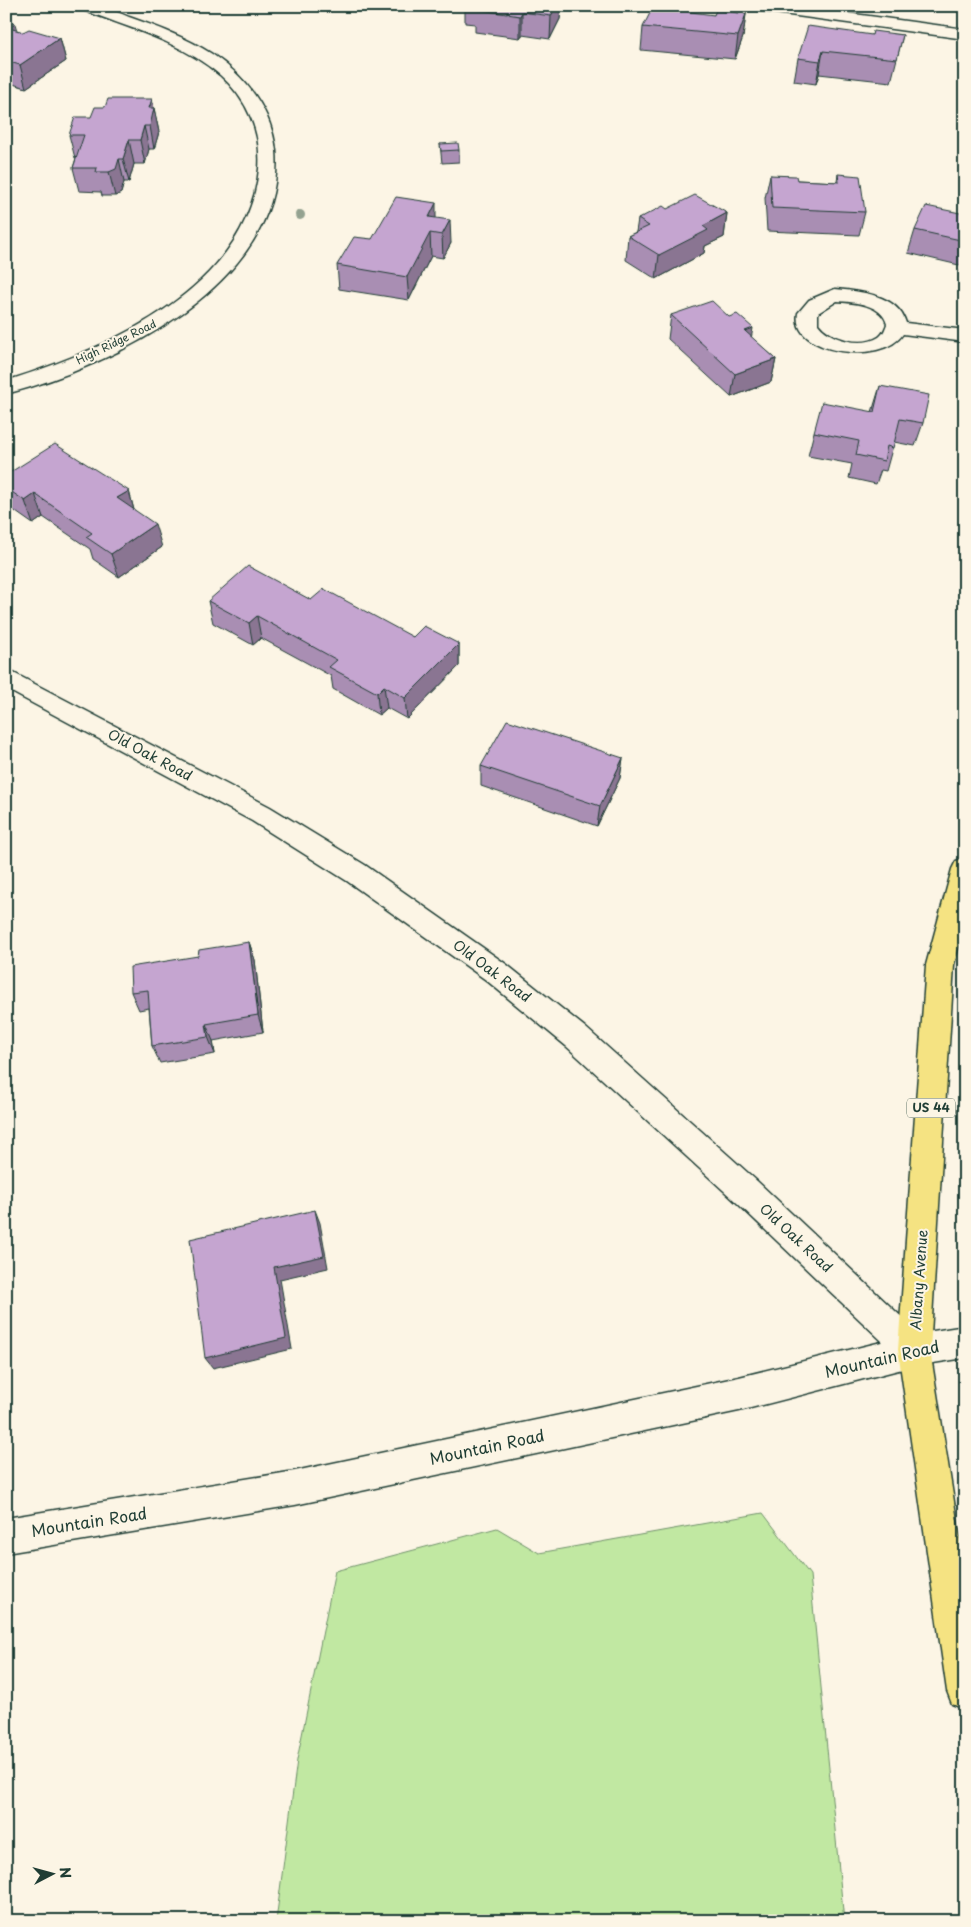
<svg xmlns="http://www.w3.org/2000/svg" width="971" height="1927" font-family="'Playpen Sans',sans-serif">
<rect width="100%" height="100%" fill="#fcf5e5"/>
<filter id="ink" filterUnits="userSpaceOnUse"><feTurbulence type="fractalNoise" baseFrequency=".02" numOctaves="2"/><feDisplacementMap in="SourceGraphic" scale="10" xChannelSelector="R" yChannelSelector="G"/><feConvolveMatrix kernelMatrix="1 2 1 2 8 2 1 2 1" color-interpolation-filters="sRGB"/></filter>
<g filter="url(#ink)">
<path fill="#c1e8a2" stroke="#70926b" d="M763,1513L810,1575L844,1921H276L297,1760L335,1571L497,1528L539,1553Z"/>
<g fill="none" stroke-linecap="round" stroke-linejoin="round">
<defs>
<g id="street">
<path d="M78,6C85,6 93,5 100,7C110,9 120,13 129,17C157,27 186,37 212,54C246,77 272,110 276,151C287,282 111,367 6,394V381C107,349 247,290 259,169C262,132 247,99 220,75C180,41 127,27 80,9Z"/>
<path d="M753,6H795L965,29V39L760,11Z"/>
<path d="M835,289C860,291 898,295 906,323L965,330V342L903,334C882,366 790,354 798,313L809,300ZM837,301C854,302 882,304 887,324C885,329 884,333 879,337C862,348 830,340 818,324V313Z"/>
<path d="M6,669L270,807L365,865L506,964L586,1028L757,1181L925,1339L930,1350L925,1361L914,1366L903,1361L735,1201L566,1046L486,980L347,881L252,821L6,689Z"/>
</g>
<path id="secondary" d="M965,1326V1358L914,1366L739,1411L295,1505L6,1553V1518L295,1471L739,1377L914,1334Z"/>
<path id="highway" d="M965,858V922L954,965L930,1350L965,1571V1709L952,1704L947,1691L898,1350L926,965L952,869L956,861Z"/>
</defs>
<use href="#street" stroke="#1f3d34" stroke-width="3"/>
<use href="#secondary" stroke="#1f3d34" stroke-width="3"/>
<use href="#highway" stroke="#1f3d34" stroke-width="3"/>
<use href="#street" fill="#fcf5e5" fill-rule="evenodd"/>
<use href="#secondary" fill="#fcf5e5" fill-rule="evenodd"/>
<use href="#highway" fill="#f5e382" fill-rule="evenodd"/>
</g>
<circle fill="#94a290" cx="300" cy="215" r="5"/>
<g fill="#a98eb3" stroke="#1f3d34">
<path d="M248,6H266L265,8L248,9Z"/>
<path d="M465,6H561L560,19L550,39L522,35L520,38L475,32V24L465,23Z"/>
<path d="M746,14L743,37L735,59L641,50L643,27L714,15Z"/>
<path d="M6,21L17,30L23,32L60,38L66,61L26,88L6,82Z"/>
<path d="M872,35H903L891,82L819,74L816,84L794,81L798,58Z"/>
<path d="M105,107L154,108L159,132L154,149H149L145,164H134L129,182H124L121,193L115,196H102L101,192L79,191L73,168L76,158H75L69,135Z"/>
<path d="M440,144L459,150V162L442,163Z"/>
<path d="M838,174L865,212L859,235L767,231L765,198L770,175L797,180L837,182Z"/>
<path d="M727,213L724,237L705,246L704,253L656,279L626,260L628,236L636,232L638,219Z"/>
<path d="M965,214V273L960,272L963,266L908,253L915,230Z"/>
<path d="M436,218L451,243L443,258L431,256L409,300L339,289L337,265L372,239Z"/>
<path d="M671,315L751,337L776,359L771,382L731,397L668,339Z"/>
<path d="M880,386L923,423L915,446L894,442L886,471L881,470L876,484L849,478L852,464L808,456L814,432L872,412Z"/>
<path d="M6,475L129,491L134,510L162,547L119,577L93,559L90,549L43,517L33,524L6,505Z"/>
<path d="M311,600L413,637L459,644V666L407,719L387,708L379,715L333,689L331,676L261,638L253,645L213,623L208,601Z"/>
<path d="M623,758L620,778L597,826L481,786V766Z"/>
<path d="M249,942L255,960L263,1032L213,1041L215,1054L160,1063L152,1046L149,1008L139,1010L131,992L198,956Z"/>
</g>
<g fill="#8a7492" stroke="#1f3d34">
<path d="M556,6H561L560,19L550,39L551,16Z"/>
<path d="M522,12V35L520,38V16Z"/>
<path d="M746,14L743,37L735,59L738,36Z"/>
<path d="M15,24L22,47L9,28Z"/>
<path d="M60,38L66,61L26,88L20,65Z"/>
<path d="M823,51L819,74L816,84L820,61Z"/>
<path d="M152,99L159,132L154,149L150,126L149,108Z"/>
<path d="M144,126L149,149L145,164L140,140Z"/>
<path d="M129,140L134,164L129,182L123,159Z"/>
<path d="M119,159L124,182L121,193L115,196L109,172Z"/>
<path d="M436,203V227L430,233L431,256L409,300L407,277L429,217Z"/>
<path d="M727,213L724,237L705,246L704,253L656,279L659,255L703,226Z"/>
<path d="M450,220L451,243L443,258L442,235Z"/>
<path d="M6,234L9,242L6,247Z"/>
<path d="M753,328L749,351L745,331Z"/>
<path d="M776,359L771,382L731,397L735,374Z"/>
<path d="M129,491L135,514L117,498Z"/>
<path d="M35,494L43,517L33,524L25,501Z"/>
<path d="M155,524L162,547L119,577L111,554Z"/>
<path d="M257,616L261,638L253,645L249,623Z"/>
<path d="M459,644V666L407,719L405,698Z"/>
<path d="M384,686L387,708L379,715L377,693Z"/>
<path d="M623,758L620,778L597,826L600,806Z"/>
<path d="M249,942L255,960L263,1032L258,1015Z"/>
<path d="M206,1024L213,1041L215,1054L208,1037Z"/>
<path d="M315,1210L320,1223L328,1268L280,1279L292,1349L213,1368L205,1358L274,1267Z"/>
</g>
<g fill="#c5a5d0" stroke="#1f3d34">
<path d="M476,6H556L551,16L522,12L520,16L474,9Z"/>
<path d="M653,7L714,15L716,10L746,14L738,36L643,27Z"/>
<path d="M6,21L15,24L9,28L23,32L29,29L60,38L20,65L6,61Z"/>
<path d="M808,26L872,35L873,31L903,35L897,59L823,51L820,61L798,58Z"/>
<path d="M108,99H152L149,108H154L150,126H144L140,140H129L123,159H119L116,169L109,172H96L97,168H73L84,135H69L75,117H91L95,107H105Z"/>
<path d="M458,143L459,150L441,151L440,144Z"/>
<path d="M838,174L860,176L865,212L772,208L770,175L796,176L797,180L839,182Z"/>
<path d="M695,195L727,213L703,226L708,230L659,255L628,236L649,226L638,219L663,206L667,209Z"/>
<path d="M396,197L436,203L429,217L450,220L442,235L430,233L407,277L337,265L354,237L372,239Z"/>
<path d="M926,206L965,214V241L915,230Z"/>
<path d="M712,301L729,317L737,314L753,328L745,331L776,359L735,374L671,315Z"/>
<path d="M880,386L929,395L923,423L900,419L893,448L887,446L884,461L856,455L859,441L814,432L822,402L874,412Z"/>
<path d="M55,444L129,491L117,498L155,524L111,554L86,537L92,533L35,494L25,501L6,488V475Z"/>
<path d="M248,566L311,600L324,589L413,637L424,626L459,644L405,698L384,686L377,693L329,667L337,660L257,616L249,623L208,601Z"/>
<path d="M507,720L623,758L600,806L481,766Z"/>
<path d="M249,942L258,1015L206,1024L208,1037L152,1046L148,990L131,992L130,967L198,956L199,950Z"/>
<path d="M315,1210L324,1256L274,1267L286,1338L205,1358L190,1239Z"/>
</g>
</g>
<g text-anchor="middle" stroke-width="4" stroke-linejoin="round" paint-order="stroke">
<g font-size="11" fill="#1f3d34" stroke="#fcf5e5">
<text transform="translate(116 342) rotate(-26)" y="4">High Ridge Road</text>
</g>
<rect fill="#fcf5e5" stroke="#617469" stroke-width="1" x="907" y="1098.5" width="48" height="19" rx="4"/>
<g font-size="12" font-weight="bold" fill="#1f3d34">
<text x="931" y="1112">US 44</text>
</g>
<g font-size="14" fill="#1f3d34" stroke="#fcf5e5">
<text transform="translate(150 755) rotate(28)" y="5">Old Oak Road</text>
<text transform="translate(492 971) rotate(37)" y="5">Old Oak Road</text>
<text transform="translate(796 1238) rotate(43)" y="5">Old Oak Road</text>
<text transform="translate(919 1280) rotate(-86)" y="5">Albany Avenue</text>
</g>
<g font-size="16" fill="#1f3d34" stroke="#fcf5e5">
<text transform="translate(882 1359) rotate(-13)" y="6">Mountain Road</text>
<text transform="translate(487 1447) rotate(-12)" y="6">Mountain Road</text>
<text transform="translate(89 1522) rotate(-9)" y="6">Mountain Road</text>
</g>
</g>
<rect width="971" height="1927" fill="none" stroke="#fcf5e5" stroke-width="25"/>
<rect x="12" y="12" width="946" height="1902" fill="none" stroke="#1f3d34" stroke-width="2" filter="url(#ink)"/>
<g transform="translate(52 1874) rotate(84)" stroke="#fcf5e5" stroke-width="4" paint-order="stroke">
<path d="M0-4L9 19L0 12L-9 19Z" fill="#1f3d34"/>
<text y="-8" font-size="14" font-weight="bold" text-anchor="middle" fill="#1f3d34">N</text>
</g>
</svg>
